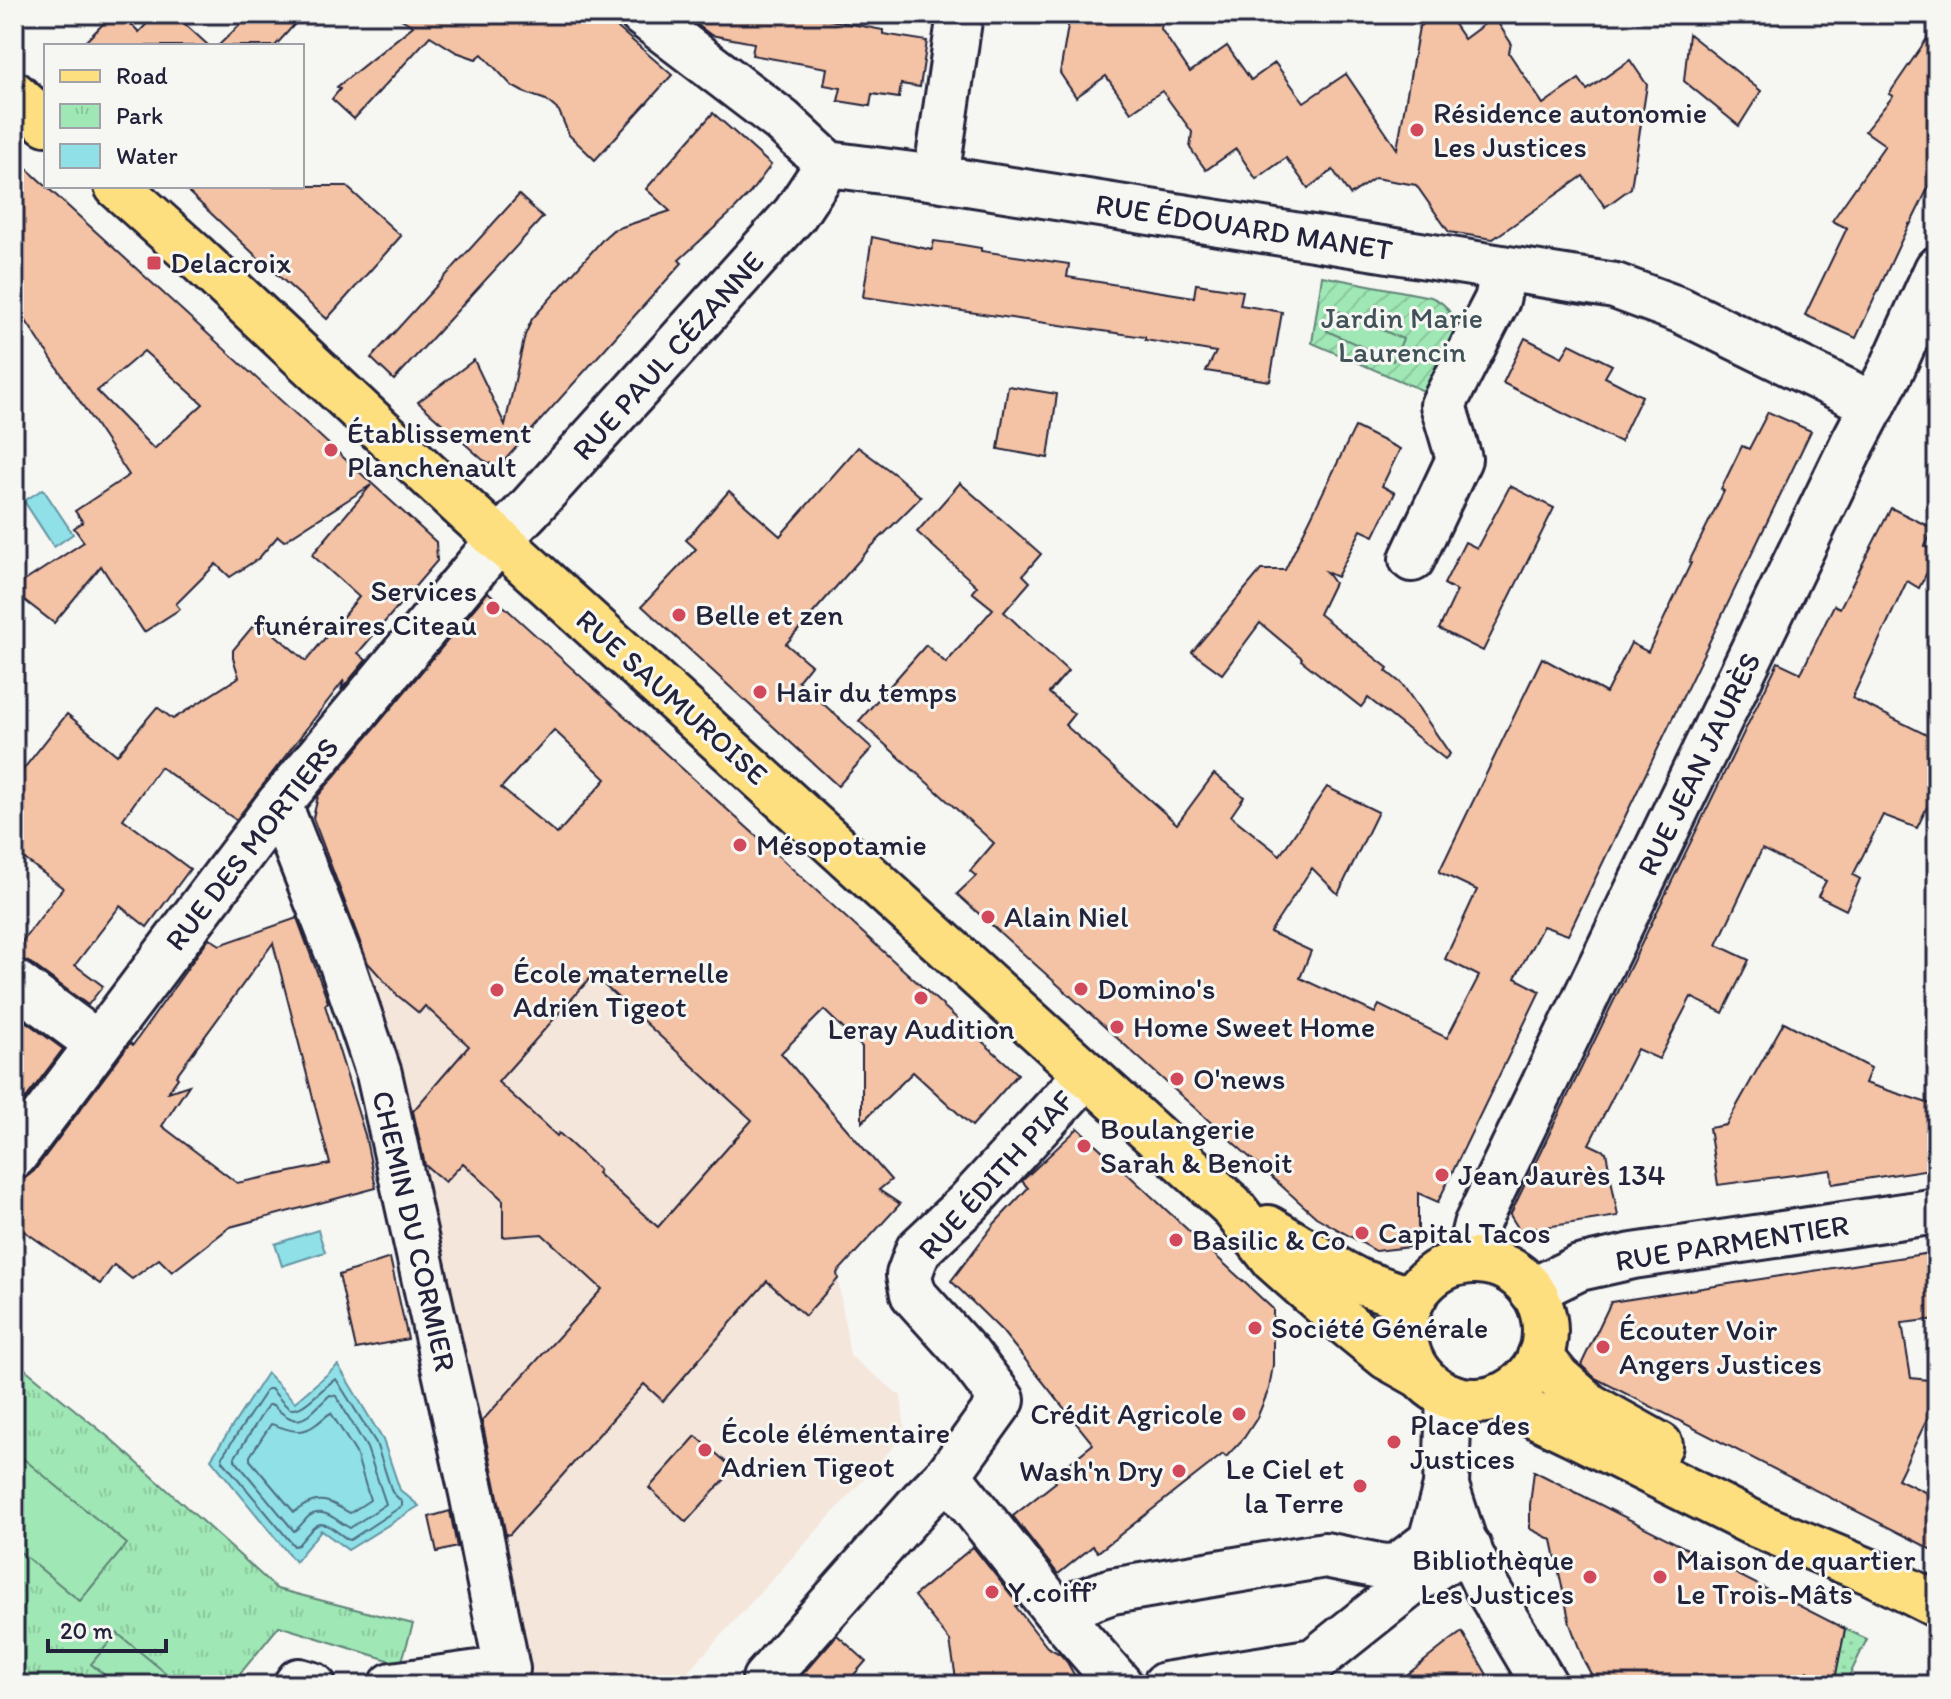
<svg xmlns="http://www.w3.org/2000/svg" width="1951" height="1699" font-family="Itim,sans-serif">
<defs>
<pattern id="grass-dots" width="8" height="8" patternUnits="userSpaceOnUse" patternTransform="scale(2)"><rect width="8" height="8" fill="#9fe7b4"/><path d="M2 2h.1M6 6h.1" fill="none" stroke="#89c69c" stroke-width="1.8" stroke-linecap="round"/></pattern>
<pattern id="park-tufts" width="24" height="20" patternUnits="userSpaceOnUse" patternTransform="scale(2)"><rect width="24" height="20" fill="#9fe7b4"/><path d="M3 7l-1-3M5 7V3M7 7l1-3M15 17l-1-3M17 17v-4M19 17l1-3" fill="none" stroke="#89c69c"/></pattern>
<pattern id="garden-furrows" width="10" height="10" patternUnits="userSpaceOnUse" patternTransform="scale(2)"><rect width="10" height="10" fill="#9fe7b4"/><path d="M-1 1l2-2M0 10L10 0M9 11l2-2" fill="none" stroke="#89c69c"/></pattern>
</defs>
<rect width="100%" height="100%" fill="#f6f6f2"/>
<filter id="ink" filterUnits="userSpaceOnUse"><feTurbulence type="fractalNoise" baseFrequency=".0125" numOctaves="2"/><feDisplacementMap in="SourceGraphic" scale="16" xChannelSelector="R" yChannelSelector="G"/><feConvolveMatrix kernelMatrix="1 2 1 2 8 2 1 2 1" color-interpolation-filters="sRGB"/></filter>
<g filter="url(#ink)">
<path fill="#f5e6db" d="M348,758L513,908L803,878L829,902L716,1032L886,1219L837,1273L850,1356L901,1396L905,1434L684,1676L627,1685H535L505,1540L409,1115L313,818L319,791Z"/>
<path fill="url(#grass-dots)" stroke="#608478" stroke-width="2" d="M1845,1629L1867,1639L1845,1685H1826L1827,1680L1834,1683Z"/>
<path fill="url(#park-tufts)" stroke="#608478" stroke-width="2" d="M14,1360L112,1440L277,1589L413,1624L401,1664L279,1626L231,1685H14Z"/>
<path fill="url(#garden-furrows)" stroke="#608478" stroke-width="2" d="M1322,276L1431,297C1448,304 1454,315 1453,332L1426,392L1312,343Z"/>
<g fill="#9fe7b4" stroke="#608478" stroke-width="2">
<path d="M1336,310L1403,339L1393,361L1327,331Z"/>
<path d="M14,1451L127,1544L80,1601L14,1547Z"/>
<path d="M117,1633L173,1679L168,1685H117L91,1664Z"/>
</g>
<g fill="#8fe0e7" stroke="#6394a2" stroke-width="2">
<path d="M43,489L73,534L54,547L24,501Z"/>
<path d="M318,1230L325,1252L282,1266L275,1244Z"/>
<path d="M338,1365L383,1440L400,1490L419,1506L348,1550L321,1530L295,1562L211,1459L267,1373L295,1402Z"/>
</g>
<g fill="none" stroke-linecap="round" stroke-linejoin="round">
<g stroke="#4e6e80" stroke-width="2">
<path d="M336,1379L376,1443L392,1492L402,1502V1506L350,1540L347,1539C318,1518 321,1518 298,1545L294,1546L223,1461L222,1457L267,1389H271C277,1395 283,1404 289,1408C301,1415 324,1385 336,1379Z"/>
<path d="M330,1395L336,1396L367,1448L386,1504L350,1528C337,1522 324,1505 308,1517C303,1522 300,1527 294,1531L235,1460V1457L268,1405H273C300,1433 307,1416 330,1395Z"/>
<path d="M331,1413L356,1453L370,1500L350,1513C338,1507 327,1497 312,1502C305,1504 299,1509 294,1512L250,1460V1456L271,1424C286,1428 299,1437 315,1425C321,1421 325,1416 331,1413Z"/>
</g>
</g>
<g fill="#f4c2a4" stroke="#22223b" stroke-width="2" fill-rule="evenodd">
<path d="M113,14H121L139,32L156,14H174L209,46H81Z"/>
<path d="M251,14H304L275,46H218Z"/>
<path d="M393,14H602L672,75L595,160L569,135L559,111L546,100L523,92L512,86L482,54L476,59L456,52L430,36L354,119L332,99L340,89L337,87L413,26Z"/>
<path d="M686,14H798L883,30V34L927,41L920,87L901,84L899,98L872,94L870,106L838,101L841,88L824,85L827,68L752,55L754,43L711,35L686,16Z"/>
<path d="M1070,14H1163L1161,29L1190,72L1227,46L1251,80L1275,63L1304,102L1346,74L1397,149L1419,27L1438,14H1447L1464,39L1494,17L1511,43L1509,53L1543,104L1579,79L1587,90L1630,60L1647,85L1631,188L1605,207L1583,176L1493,239L1449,232L1416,185L1375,178L1350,195L1333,170L1308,188L1286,158L1256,179L1236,149L1206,170L1190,148L1192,132L1162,91L1131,112L1106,76L1076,97L1060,73Z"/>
<path d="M1937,24V170L1910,225L1909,224L1856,338L1805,315L1847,228L1832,221L1885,145L1865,131L1893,96L1889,94Z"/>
<path d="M1689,34L1761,91L1739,126L1684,81Z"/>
<path d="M713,113L771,165L750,193L735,209L679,260L682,263L495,471L496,466L483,460L418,402L474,360L505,425L525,335L532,319L604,238L613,230L670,211L646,189Z"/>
<path d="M14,157L436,542L437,561L358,653L366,660L341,690L344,680L236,820L160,767L123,819L190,869L147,927L120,906L75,965L103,986L88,1005L29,962L14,957V952L63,888L14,851V781L67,714L117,755L157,707L173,719L239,677L233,658V650L253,626H265L306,661L359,597L312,555L371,485L284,541L278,536L259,558L230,577L216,564L176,604L180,609L144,632L101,566L54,623L14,592V588L84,542L74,528L83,522L75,511L129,475L14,303ZM144,351L203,404L154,449L97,391Z"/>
<path d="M182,186H346L401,236L327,319L255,255Z"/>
<path d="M519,195L543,217L394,380L371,358Z"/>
<path d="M872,237L932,250L934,241L957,244L981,248V251L1069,264L1067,277L1194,297L1196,284L1243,291L1240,305L1282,312L1270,381L1206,371L1216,352L1145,340V337L863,297Z"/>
<path d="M1525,338L1562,357L1570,344L1612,365L1605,377L1642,396L1620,442L1503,383Z"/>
<path d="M1008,386L1057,394L1048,458L998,449Z"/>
<path d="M1768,412L1811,431L1568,935L1543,926L1515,978L1540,991L1438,1202L1418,1193V1246L1376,1251L1316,1217L957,894L976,876L970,871L994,843L859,721L926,645L946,663L993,609L972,592L977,586L917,532L960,483L1041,554L1023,575L1030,582L1004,612L1068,671L1049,693L1074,714L1065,725L1177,824L1214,774L1244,797L1231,816L1280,855L1327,787L1378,812L1338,894L1312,868L1270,932L1311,951L1300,978L1375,1013L1379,1005L1447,1038L1479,976L1445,959L1477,890L1439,872L1542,658L1606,693L1631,643L1648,652L1691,563L1689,562L1724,491L1721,489L1742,446L1749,449Z"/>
<path d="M1355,427L1400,449L1382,486L1395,493L1374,536L1361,530L1337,577L1326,572L1334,583L1319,614L1388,668L1386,671L1402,684L1450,754L1445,759L1368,698L1361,707L1301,660L1302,658L1260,623L1222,674L1192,652L1261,570H1285Z"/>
<path d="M858,447L897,476L921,497L870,548L786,644L811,665L798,681L872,748L838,786L642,606L696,549L686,540L729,491L780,536Z"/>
<path d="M1510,486L1554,508L1483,651L1439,629L1457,591L1444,584L1465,542L1477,548Z"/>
<path d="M1891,508L1934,529L1925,546L1937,553L1919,588L1907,581L1852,698L1937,740V813L1927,807L1917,828L1883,815L1853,875L1860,879L1846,910L1818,896L1826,881L1762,849L1717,945L1749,960L1723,1013L1691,997L1659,1059L1637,1049L1589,1144L1606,1152L1618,1216L1520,1231L1510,1215L1778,662L1801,673L1834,605L1840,608Z"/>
<path d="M488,592L1018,1074L972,1126L913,1072L862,1122V1047L824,1010L781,1053L891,1180L879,1190L900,1204L837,1273L838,1279L805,1316L767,1281L663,1401L644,1384L510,1534L506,1535L482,1421L602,1289L542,1234L503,1237V1200L463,1163L445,1182L425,1165L413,1111L469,1046L425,1006L419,1013L397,995L368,963L313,818L318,796ZM554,730L606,779L557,834L501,788ZM593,975L752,1120L658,1227L597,1173L599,1170L571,1144L559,1133L557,1136L498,1082Z"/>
<path d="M297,918L328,1002L325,1005L365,1135L376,1188L230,1227L172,1272L159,1259L132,1279L114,1265L100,1284L14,1224V1180L24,1179L34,1171L130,1043L133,1045L209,938L220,945ZM273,943L330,1164L237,1183L162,1126L189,1085L168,1092L178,1078L176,1076Z"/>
<path d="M14,1013L63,1049L14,1114Z"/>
<path d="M1784,1022L1871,1068L1865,1083L1937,1106V1168L1832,1184L1831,1170L1718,1185L1709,1128L1726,1125Z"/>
<path d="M1078,1128L1273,1309V1365L1269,1389L1257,1418L1244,1438L1226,1457L1223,1454L1098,1552L1093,1546L1058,1574L1013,1516L1056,1482L1052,1477L1093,1444L1002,1331L951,1281L995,1223L1028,1188L1022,1181Z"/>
<path d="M1937,1252V1319L1902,1323L1911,1378L1937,1381V1399L1898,1479L1937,1498V1552L1595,1378L1581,1365L1611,1302Z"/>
<path d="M390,1258L408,1339L356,1349L339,1275Z"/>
<path d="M696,1436L734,1469L686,1522L649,1488Z"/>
<path d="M1534,1471L1845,1629L1834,1684L1807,1671L1800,1685H1597L1584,1661L1570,1624L1552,1540L1530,1529V1505Z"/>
<path d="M450,1511L457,1547L437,1552L429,1517Z"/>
<path d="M973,1547L1019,1605L1016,1607L1047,1647L1060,1654L1067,1662L1080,1685H957L950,1641L914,1596Z"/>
<path d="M1462,1632L1493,1685H1394L1447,1643Z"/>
<path d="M837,1635L866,1661L845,1685H793Z"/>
</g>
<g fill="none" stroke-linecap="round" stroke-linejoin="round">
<defs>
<g id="minor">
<path d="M642,14L782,121L828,164L936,178L1615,286L1680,310L1844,390L1873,406"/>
<path d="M936,178L960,14"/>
<path d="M1412,559L1459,459L1443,405L1497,300L1504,269"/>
<path d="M279,804L342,964L379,1074L472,1493L507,1669L392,1685"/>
<path d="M14,982L98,1044"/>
<path d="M14,1156L279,804L499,540L529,509L795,214L828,164"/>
<path d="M1475,1261L1473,1237L1476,1225L1854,441L1891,371L1937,269"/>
<path d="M1532,1291L1579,1268L1633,1256L1937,1211"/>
<path d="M1449,1396L1446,1486L1463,1538L1486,1586L1545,1685"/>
<path d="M948,1475L1054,1609L1120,1685"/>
<path d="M1056,1611L1112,1591L1325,1555L1384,1567L1398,1566L1431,1541L1446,1486"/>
<path d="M296,1685L299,1681L313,1685"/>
<path d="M765,1685V1679L922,1501L948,1475L1002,1400L968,1355L913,1294L909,1275L918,1250L968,1203L1087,1074"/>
<path d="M1165,1685L1314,1661L1413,1582L1452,1557L1469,1548"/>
</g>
<g id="major">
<path d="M14,94L46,123"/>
<path d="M117,186L194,255L467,511L1231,1205L1274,1260L1310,1292L1349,1326L1387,1357L1421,1376"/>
<path d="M1268,1228L1341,1272L1358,1281L1412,1300"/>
<circle cx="1475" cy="1331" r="70"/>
<path d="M1540,1356L1558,1378L1590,1406L1660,1445"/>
<path d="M1497,1397L1574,1434L1757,1525L1871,1572L1937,1605"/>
</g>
</defs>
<use href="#minor" stroke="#22223b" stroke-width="50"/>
<use href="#major" stroke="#22223b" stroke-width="50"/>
<use href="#minor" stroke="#f6f6f2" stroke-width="44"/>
<use href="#major" stroke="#fedf80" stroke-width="44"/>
</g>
</g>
<g fill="#d1495b" stroke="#f6f6f2" stroke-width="3">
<circle cx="1417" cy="130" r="8"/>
<rect x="146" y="255" width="16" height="16" rx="4"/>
<circle cx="331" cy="450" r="8"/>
<circle cx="493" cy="608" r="8"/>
<circle cx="679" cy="615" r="8"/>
<circle cx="760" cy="692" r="8"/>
<circle cx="740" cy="845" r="8"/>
<circle cx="988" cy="917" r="8"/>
<circle cx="1081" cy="989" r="8"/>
<circle cx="497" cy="990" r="8"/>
<circle cx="921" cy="998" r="8"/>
<circle cx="1117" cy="1027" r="8"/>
<circle cx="1177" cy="1079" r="8"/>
<circle cx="1084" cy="1146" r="8"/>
<circle cx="1442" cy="1175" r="8"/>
<circle cx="1362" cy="1233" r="8"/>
<circle cx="1176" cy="1240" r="8"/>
<circle cx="1255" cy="1328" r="8"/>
<circle cx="1603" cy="1347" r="8"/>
<circle cx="1239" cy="1414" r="8"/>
<circle cx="1394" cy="1442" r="8"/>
<circle cx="705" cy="1450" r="8"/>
<circle cx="1179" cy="1471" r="8"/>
<circle cx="1360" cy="1486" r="8"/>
<circle cx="1590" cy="1577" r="8"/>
<circle cx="1660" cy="1577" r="8"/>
<circle cx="992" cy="1592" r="8"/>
</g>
<g text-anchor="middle" stroke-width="6" stroke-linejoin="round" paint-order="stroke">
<g font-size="30" fill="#22223b" stroke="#f6f6f2" text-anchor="start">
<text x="1433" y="123">Résidence autonomie<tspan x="1433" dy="34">Les Justices</tspan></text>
<text x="170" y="273">Delacroix</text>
<text x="347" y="443">Établissement<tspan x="347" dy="34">Planchenault</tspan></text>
<text x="477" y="601" text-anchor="end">Services<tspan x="477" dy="34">funéraires Citeau</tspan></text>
<text x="695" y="625">Belle et zen</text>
<text x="776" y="702">Hair du temps</text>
<text x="756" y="855">Mésopotamie</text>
<text x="1004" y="927">Alain Niel</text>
<text x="513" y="983">École maternelle<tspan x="513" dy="34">Adrien Tigeot</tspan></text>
<text x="1097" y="999">Domino's</text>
<text x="1133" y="1037">Home Sweet Home</text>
<text x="921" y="1039" text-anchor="middle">Leray Audition</text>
<text x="1193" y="1089">O'news</text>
<text x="1100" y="1139">Boulangerie<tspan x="1100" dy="34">Sarah &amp; Benoit</tspan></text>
<text x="1458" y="1185">Jean Jaurès 134</text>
<text x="1378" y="1243">Capital Tacos</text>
<text x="1192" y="1250">Basilic &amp; Co</text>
<text x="1271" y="1338">Société Générale</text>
<text x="1619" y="1340">Écouter Voir<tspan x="1619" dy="34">Angers Justices</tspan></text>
<text x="1223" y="1424" text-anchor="end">Crédit Agricole</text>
<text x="1410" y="1435">Place des<tspan x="1410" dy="34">Justices</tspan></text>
<text x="721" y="1443">École élémentaire<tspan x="721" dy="34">Adrien Tigeot</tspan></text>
<text x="1344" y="1479" text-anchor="end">Le Ciel et<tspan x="1344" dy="34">la Terre</tspan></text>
<text x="1163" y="1481" text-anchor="end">Wash'n Dry</text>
<text x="1574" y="1570" text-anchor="end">Bibliothèque<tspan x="1574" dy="34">Les Justices</tspan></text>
<text x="1676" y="1570">Maison de quartier<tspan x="1676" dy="34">Le Trois-Mâts</tspan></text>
<text x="1008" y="1602">Y.coiff’</text>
</g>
<g font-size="30" fill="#22223b" stroke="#f6f6f2">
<text transform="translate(1244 227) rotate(9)" y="10">RUE ÉDOUARD MANET</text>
<text transform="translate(668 356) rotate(-48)" y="10">RUE PAUL CÉZANNE</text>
<text transform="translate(672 697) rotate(42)" y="10">RUE SAUMUROISE</text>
<text transform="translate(1699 764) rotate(-64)" y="10">RUE JEAN JAURÈS</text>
<text transform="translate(252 844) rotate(-52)" y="10">RUE DES MORTIERS</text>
<text transform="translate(996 1175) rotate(-48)" y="10">RUE ÉDITH PIAF</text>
<text transform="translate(414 1231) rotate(77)" y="10">CHEMIN DU CORMIER</text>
<text transform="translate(1732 1243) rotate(-9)" y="10">RUE PARMENTIER</text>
</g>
<g font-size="30" fill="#415359" stroke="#f6f6f2">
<text x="1402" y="328">Jardin Marie<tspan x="1402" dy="34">Laurencin</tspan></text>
</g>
</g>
<rect width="1951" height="1699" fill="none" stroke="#f6f6f2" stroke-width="48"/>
<rect x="24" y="24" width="1903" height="1651" fill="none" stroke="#22223b" stroke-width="3" filter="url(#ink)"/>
<rect x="44" y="44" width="260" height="144" fill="#f6f6f2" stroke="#a1a1a9" stroke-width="2"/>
<rect x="60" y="70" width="40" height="12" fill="#fedf80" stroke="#a1a1a9" stroke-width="2"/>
<text x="116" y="84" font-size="24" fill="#22223b">Road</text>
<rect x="60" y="104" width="40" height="24" fill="url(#park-tufts)" stroke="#a1a1a9" stroke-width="2"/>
<text x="116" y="124" font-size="24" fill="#22223b">Park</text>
<rect x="60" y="144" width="40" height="24" fill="#8fe0e7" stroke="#a1a1a9" stroke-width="2"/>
<text x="116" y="164" font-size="24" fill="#22223b">Water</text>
<path d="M48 1639v12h118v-12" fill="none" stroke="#22223b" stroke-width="4"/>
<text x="60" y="1639" font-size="24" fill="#22223b" stroke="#f6f6f2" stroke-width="6" paint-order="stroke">20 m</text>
</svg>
